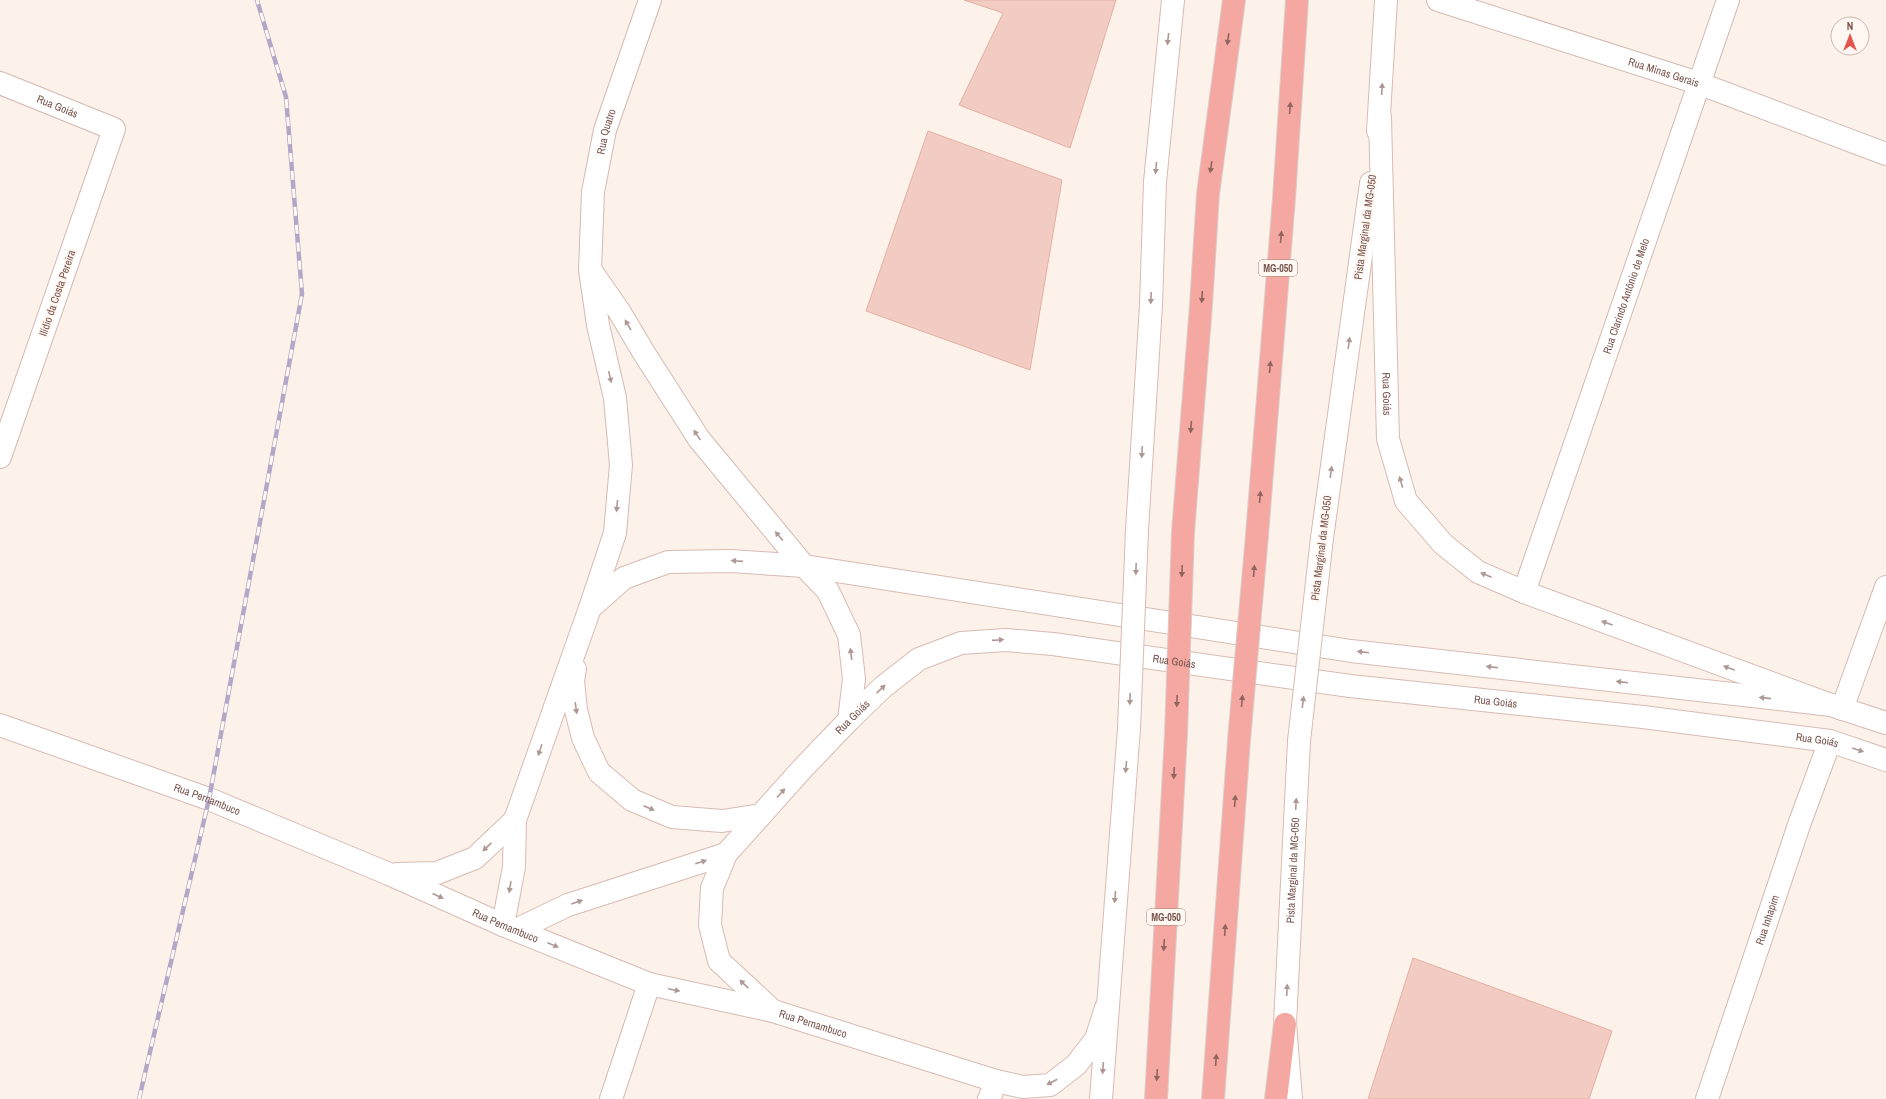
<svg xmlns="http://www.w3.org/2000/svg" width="1886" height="1099" font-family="'Archivo Narrow',sans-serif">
<rect width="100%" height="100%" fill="#fdf2ea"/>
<g fill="#f2ccc2" stroke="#e4afa2">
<path d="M964,0H1116L1070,148L959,105L1003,13Z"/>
<path d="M928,131L1062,180L1030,370L866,311Z"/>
<path d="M1413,958L1612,1031L1589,1099H1368Z"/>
</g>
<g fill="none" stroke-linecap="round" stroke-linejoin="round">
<defs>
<g id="street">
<path id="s1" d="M1438,0L1698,83L1886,154"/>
<path id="s2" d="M0,83L114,129L0,457"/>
<path d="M592,272L619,311L644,353L699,439L804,566"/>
<path id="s3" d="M1524,592L1728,0"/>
<path id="s4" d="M590,608L615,533L621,465L615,398L598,325L590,270L593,192L605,130L650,0"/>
<path d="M1842,709L1886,587"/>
<path d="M611,1099L649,984"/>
<path d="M989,1099L996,1081"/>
<path id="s5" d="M1707,1099L1800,822L1830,741"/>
</g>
<g id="secondary">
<path id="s6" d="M1380,117L1388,439L1406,501L1443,544L1478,572L1524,592L1831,705L1886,723"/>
<path d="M1378,131L1386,0"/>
<path d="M1137,530L1151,305L1155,182L1173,0"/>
<path d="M1322,538L1371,183"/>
<path d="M804,566L828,591L849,635L854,679L849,720"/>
<path d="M575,669L573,681L576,710L583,738L599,772L632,800L672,817L722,821L761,815"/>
<path id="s7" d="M0,725L209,799L389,874L503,925L649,984L773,1011L996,1081L1023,1087L1050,1085L1076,1065L1096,1039L1106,1008"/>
<path d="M397,874L437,873L475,858L515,820"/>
<path d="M503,925L514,867L515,820L590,608L624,578L668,562L731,561L804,566L1351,651L1831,705"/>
<path d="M516,930L568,905L726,854"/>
<path id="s8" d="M773,1011L719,961L710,925L712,888L726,854L803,768L849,720L883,687L919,659L961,643L1006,640L1053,644L1350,686L1643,717L1830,741L1886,760"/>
<path d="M1101,1099L1129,728"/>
<path id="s9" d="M1291,1099L1285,1024L1299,741"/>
</g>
<g id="highway">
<path d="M1183,532L1201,305L1208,194L1234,0"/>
<path d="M1257,535L1284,198L1297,0"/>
<path d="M1156,1099L1176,734"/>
<path d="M1213,1099L1239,740"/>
<path d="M1276,1099L1285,1024"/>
</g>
</defs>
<use href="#street" stroke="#d2bab2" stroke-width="24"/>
<use href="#secondary" stroke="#d7bbb2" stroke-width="24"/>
<use href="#highway" stroke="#d9cfcd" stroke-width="24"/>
<use href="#street" stroke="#fff" stroke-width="22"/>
<use href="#secondary" stroke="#fff" stroke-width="22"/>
<use href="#highway" stroke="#f5a8a2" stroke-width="22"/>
<defs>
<path id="rail" d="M139,1099L209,799L302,294L286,97L257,0"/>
</defs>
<use href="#rail" stroke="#b3a7c8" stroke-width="4.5"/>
<use href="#rail" stroke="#fff7f1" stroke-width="3" stroke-dasharray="9" stroke-linecap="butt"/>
<defs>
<g id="secondary-bridge">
<path d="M1129,728L1137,530"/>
<path d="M1299,741L1322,538"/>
</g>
<g id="highway-bridge">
<path d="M1176,734L1183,532"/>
<path d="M1239,740L1257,535"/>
</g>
</defs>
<use href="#secondary-bridge" stroke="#d7bbb2" stroke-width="24" stroke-linecap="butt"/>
<use href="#highway-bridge" stroke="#d9cfcd" stroke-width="24" stroke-linecap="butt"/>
<use href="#secondary-bridge" stroke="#fff" stroke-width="22"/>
<use href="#highway-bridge" stroke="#f5a8a2" stroke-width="22"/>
</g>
<defs><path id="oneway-solid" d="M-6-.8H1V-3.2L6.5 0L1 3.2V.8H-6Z"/></defs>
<g fill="#ae9894">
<use href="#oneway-solid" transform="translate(1168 39) rotate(96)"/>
<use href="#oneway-solid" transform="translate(1382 89) rotate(-87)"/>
<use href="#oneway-solid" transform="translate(1156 168) rotate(95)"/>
<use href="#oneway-solid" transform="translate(1151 298) rotate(92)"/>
<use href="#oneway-solid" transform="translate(628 325) rotate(-120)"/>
<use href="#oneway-solid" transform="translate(1349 343) rotate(-82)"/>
<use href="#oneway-solid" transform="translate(610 377) rotate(77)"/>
<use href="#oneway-solid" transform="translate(697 435) rotate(-124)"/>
<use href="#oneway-solid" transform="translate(1142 452) rotate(93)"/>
<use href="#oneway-solid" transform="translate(1331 472) rotate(-82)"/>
<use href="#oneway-solid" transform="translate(1401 482) rotate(-106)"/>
<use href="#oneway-solid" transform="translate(617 506) rotate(95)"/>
<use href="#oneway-solid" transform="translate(779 536) rotate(-130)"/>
<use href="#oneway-solid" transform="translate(737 561) rotate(-176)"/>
<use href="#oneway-solid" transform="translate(1136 569) rotate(92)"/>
<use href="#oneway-solid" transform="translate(1486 575) rotate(-157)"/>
<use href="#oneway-solid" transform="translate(1607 623) rotate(-160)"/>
<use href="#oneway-solid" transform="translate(998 640) rotate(-4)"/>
<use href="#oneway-solid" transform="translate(1363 652) rotate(-173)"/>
<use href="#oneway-solid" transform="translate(851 654) rotate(-97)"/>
<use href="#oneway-solid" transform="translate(1492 667) rotate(-173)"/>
<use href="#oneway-solid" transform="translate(1729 668) rotate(-160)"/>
<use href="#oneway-solid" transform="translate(1622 682) rotate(-173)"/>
<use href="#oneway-solid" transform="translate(881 689) rotate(-43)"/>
<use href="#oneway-solid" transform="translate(1765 698) rotate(-174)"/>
<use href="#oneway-solid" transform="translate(1130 699) rotate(92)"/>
<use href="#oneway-solid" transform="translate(1303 702) rotate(-83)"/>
<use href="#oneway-solid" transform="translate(576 708) rotate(82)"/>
<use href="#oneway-solid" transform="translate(540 750) rotate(109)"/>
<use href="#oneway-solid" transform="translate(1858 750) rotate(19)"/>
<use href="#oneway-solid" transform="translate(1126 767) rotate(95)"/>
<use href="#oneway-solid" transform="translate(781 793) rotate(-48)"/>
<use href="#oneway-solid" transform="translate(1296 804) rotate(-87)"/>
<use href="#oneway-solid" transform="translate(649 808) rotate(23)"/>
<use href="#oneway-solid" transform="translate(487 847) rotate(137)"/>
<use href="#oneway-solid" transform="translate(701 862) rotate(-17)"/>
<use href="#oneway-solid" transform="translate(510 887) rotate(99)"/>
<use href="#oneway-solid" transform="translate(438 896) rotate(24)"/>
<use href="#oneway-solid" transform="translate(1115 897) rotate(95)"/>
<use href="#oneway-solid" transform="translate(577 902) rotate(-19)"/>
<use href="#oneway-solid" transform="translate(553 945) rotate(22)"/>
<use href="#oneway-solid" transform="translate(744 984) rotate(-137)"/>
<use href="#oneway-solid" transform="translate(674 990) rotate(12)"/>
<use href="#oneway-solid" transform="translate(1287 990) rotate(-87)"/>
<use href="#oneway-solid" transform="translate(1103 1068) rotate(94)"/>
<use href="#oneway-solid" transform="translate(1052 1082) rotate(152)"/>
</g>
<g fill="#91655e">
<use href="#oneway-solid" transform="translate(1228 39) rotate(98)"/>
<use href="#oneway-solid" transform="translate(1290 108) rotate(-86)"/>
<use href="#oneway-solid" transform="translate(1211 167) rotate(98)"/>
<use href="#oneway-solid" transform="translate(1281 237) rotate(-85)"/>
<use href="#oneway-solid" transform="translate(1202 297) rotate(93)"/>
<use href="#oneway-solid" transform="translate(1270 367) rotate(-85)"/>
<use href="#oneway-solid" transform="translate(1191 427) rotate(94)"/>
<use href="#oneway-solid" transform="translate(1260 497) rotate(-85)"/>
<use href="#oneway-solid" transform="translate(1182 571) rotate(92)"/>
<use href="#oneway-solid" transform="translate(1254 571) rotate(-85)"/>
<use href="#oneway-solid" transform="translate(1177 701) rotate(92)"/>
<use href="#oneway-solid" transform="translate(1242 701) rotate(-85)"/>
<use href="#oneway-solid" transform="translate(1174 773) rotate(93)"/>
<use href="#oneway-solid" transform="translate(1235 801) rotate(-86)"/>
<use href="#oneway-solid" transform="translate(1225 930) rotate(-86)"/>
<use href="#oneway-solid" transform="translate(1164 945) rotate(93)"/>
<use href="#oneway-solid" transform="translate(1216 1060) rotate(-86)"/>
<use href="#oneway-solid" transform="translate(1157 1075) rotate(93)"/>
</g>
<g text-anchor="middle" stroke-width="4" stroke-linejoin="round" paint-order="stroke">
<g fill="#fff7f1" stroke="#a0857e" stroke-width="1">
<rect x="1259" y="260" width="38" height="16" rx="3"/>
<rect x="1147" y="909" width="38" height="16" rx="3"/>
</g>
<g font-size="10" font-weight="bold" fill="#78544d">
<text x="1278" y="272">MG-050</text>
<text x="1166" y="921">MG-050</text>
</g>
<g font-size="11" fill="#78544d" stroke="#fff7f1">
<text dy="4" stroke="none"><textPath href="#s1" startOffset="237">Rua Minas Gerais</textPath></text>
<text dy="4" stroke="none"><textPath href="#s2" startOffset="62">Rua Goiás</textPath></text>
<text dy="4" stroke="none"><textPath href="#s4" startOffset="485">Rua Quatro</textPath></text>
<text transform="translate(1365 227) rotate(-82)" y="4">Pista Marginal da MG-050</text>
<text transform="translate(57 293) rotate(-71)" y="4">Ilídio da Costa Pereira</text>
<text dy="4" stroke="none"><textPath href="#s3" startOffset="313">Rua Clarindo Antônio de Melo</textPath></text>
<text dy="4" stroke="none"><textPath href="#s6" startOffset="277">Rua Goiás</textPath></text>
<text transform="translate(1321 548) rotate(-83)" y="4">Pista Marginal da MG-050</text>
<text dy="4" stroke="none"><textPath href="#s8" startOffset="719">Rua Goiás</textPath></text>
<text dy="4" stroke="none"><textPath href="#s8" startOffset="1043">Rua Goiás</textPath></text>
<text dy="4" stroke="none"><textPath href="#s8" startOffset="371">Rua Goiás</textPath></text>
<text dy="4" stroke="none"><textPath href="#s8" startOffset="1367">Rua Goiás</textPath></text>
<text dy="4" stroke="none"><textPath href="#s7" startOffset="220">Rua Pernambuco</textPath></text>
<text dy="4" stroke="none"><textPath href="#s9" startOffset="229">Pista Marginal da MG-050</textPath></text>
<text dy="4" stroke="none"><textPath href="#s5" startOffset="189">Rua Inhapim</textPath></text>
<text dy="4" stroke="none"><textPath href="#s7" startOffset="544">Rua Pernambuco</textPath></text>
<text dy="4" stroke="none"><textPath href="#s7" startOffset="868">Rua Pernambuco</textPath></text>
</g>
</g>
<g transform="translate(1850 36)"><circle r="19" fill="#fff7f1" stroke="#c9b6af"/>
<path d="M0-3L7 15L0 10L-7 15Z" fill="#e45751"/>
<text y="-6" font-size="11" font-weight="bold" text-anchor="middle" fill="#78544d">N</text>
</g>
</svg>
